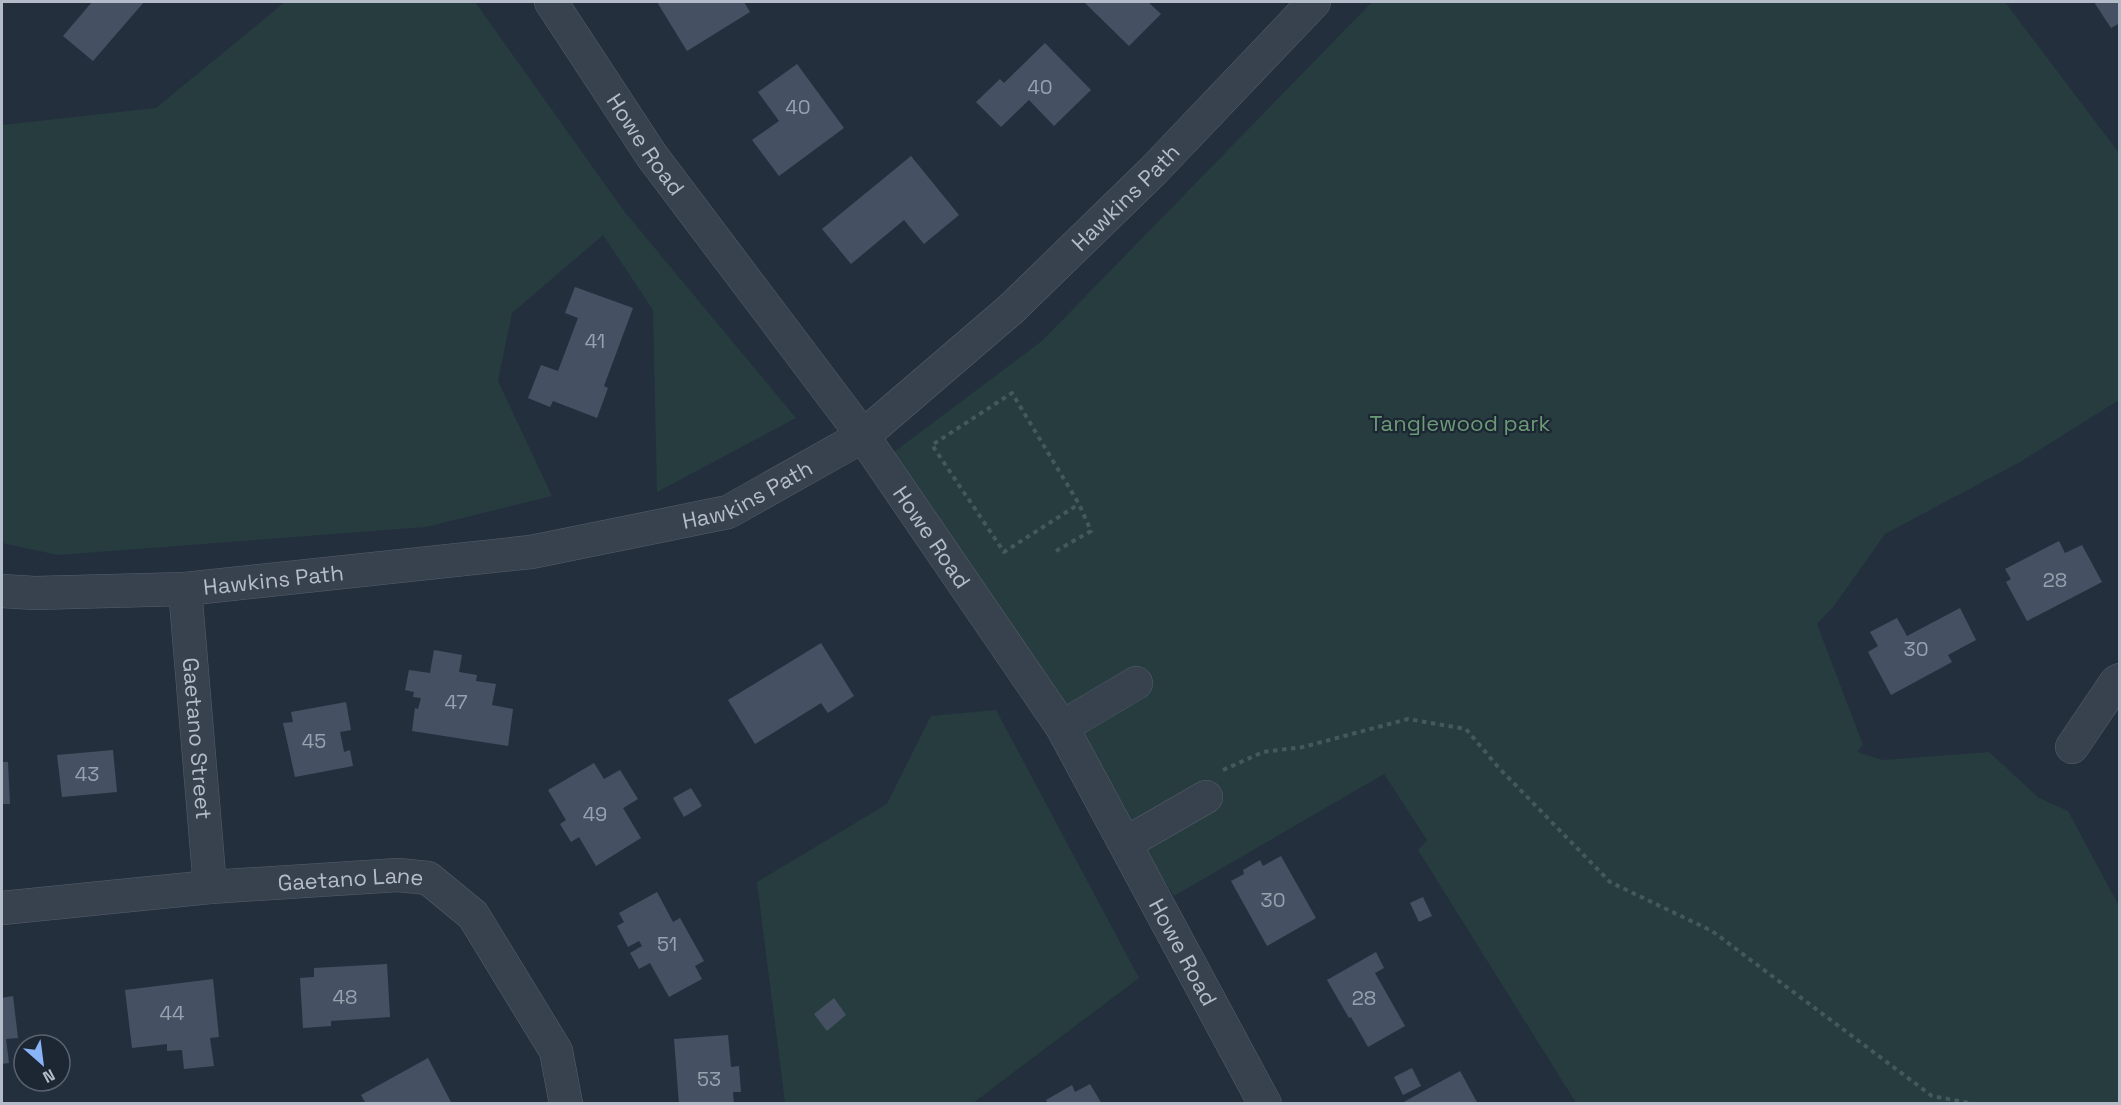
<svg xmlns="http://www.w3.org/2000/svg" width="2121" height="1105" font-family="'Space Grotesk',sans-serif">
<rect width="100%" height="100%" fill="#242f3e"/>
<g fill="#263c3f">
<path d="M285,2H475L624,211L796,418L657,492L653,310L603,235L512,313L498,381L552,496L426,527L58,555L2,543V125L156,108Z"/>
<path d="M1372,2H2005L2119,153V400L2020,462L1885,534L1834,606L1817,624L1863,745L1857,752L1883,760L1989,752L2039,798L2068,811L2119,906V1103H1576L1418,850L1427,840L1384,774L1174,896L894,452L1042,341Z"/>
<path d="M996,710L1139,978L973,1103H785L757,882L887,804L931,716Z"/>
</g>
<g fill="#455162">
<path d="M92,2H144L93,61L63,36Z"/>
<path d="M657,2H744L750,12L687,51Z"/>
<path d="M1084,2H1148L1161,14L1129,46Z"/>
<path d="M2094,2H2120V23L2111,28Z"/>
<path d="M1045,43L1091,90L1054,126L1029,100L1001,127L976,102L1000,79L1004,83Z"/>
<path d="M797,64L844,128L779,176L752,140L779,121L758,92Z"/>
<path d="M911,156L959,215L924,244L904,220L851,264L822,229Z"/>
<path d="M575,287L633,308L604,386L608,388L597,418L553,401L550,407L528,398L541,365L558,371L578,318L565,313Z"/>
<path d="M2059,541L2065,553L2082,545L2102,582L2027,621L2006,582L2011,579L2005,569Z"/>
<path d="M1960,608L1976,640L1948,655L1952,662L1891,695L1868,652L1878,646L1870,632L1897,618L1907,636Z"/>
<path d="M821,643L854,696L828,713L821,703L755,744L728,700Z"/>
<path d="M434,650L462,655L459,672L477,675L476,681L496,684L492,705L513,709L508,746L412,731L415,708L418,709L421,698L413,697L414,692L405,690L409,670L430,673Z"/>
<path d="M346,702L351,730L340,732L344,752L350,750L353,766L295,777L283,723L293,722L291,712Z"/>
<path d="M113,750L117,792L62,797L57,755Z"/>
<path d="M2,762H8L10,804H2Z"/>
<path d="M594,763L604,779L620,770L638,799L623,808L641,838L596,866L579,837L571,842L560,824L566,820L548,790Z"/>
<path d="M691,788L702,806L684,817L673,798Z"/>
<path d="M1281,856L1316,918L1267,946L1231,881L1244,874L1243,870L1260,860L1263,866Z"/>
<path d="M657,892L673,922L680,918L704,961L695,966L702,979L669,997L650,963L639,969L630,953L642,946L639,941L628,947L617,926L624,922L619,913Z"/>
<path d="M1423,897L1432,916L1419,922L1410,903Z"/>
<path d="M1376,952L1384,968L1375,973L1405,1026L1368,1047L1351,1017L1349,1018L1327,980Z"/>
<path d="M387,964L390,1017L331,1021V1026L303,1028L300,978L314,977V968Z"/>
<path d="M213,979L219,1037L210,1038L214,1066L184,1069L182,1050L167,1051V1044L132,1048L125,990Z"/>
<path d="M13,996L18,1038L6,1039L9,1063L2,1064V998Z"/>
<path d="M834,998L846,1015L827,1031L814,1014Z"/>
<path d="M728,1035L731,1067L739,1066L741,1092H733L734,1104H679L674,1039Z"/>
<path d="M428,1058L452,1104H366L361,1095Z"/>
<path d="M1412,1068L1421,1086L1403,1095L1394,1077Z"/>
<path d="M1460,1071L1478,1104H1400Z"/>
<path d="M1090,1084L1102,1104H1048L1046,1100L1072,1085L1075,1092Z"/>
</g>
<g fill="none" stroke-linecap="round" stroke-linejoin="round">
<defs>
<g id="minor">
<path id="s1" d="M551,2L652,156L863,436L1062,727L1265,1104"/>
<path id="s2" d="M185,589L210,887"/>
<path id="s3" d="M2,591L35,593L185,589L531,552L728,512L863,436L1010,310L1153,171L1314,2"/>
<path d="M1062,727L1136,683"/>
<path d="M2072,747L2116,682L2120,680"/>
<path d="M1126,843L1206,797"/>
<path id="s4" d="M2,908L210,887L398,875L428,878L473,915L556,1051L566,1104"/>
</g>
</defs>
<use href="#minor" stroke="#565f6c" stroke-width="34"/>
<g stroke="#44595c" stroke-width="4" stroke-dasharray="4.5 4.5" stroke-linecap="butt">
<path d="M1056,551L1091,531L1079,504L1012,393L932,445L1004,552L1079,504"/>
<path d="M1223,770L1263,752L1303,747L1408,719L1466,729L1498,767L1610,882L1712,931L1932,1096L1975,1104"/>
</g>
<use href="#minor" stroke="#38414e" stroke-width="33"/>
</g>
<g text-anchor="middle" stroke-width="4.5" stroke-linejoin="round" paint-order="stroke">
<g font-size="20" fill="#98a1af">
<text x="1040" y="94">40</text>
<text x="798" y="114">40</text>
<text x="595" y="348">41</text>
<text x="2055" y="587">28</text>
<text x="1916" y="656">30</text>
<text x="456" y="709">47</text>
<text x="314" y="748">45</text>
<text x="87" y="781">43</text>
<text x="595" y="821">49</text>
<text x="1273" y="907">30</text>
<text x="667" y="951">51</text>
<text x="345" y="1004">48</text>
<text x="1364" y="1005">28</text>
<text x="172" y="1020">44</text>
<text x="709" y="1086">53</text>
</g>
<g font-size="22" fill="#b4bcc9" stroke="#1d2633">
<text dy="8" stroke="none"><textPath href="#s1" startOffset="171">Howe Road</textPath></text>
<text dy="8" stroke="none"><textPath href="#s3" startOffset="1242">Hawkins Path</textPath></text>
<text dy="8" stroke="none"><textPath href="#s3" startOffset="756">Hawkins Path</textPath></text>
<text dy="8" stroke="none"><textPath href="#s1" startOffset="657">Howe Road</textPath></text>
<text dy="8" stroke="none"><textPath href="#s3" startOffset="272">Hawkins Path</textPath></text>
<text dy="8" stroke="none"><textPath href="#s2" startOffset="150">Gaetano Street</textPath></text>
<text dy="8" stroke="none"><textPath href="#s4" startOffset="350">Gaetano Lane</textPath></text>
<text dy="8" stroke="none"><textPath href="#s1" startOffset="1143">Howe Road</textPath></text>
</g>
<g font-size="22" fill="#6b9a76" stroke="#1d2633">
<text x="1460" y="431">Tanglewood park</text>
</g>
</g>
<rect width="2121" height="1105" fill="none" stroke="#b4bcc9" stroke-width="6"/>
<g transform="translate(42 1063) rotate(152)"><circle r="28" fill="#1d2633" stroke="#59626f" stroke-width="1.5"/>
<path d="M0-4.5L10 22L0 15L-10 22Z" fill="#8ab4f8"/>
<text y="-9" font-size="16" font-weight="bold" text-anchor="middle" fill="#b4bcc9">N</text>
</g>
</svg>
